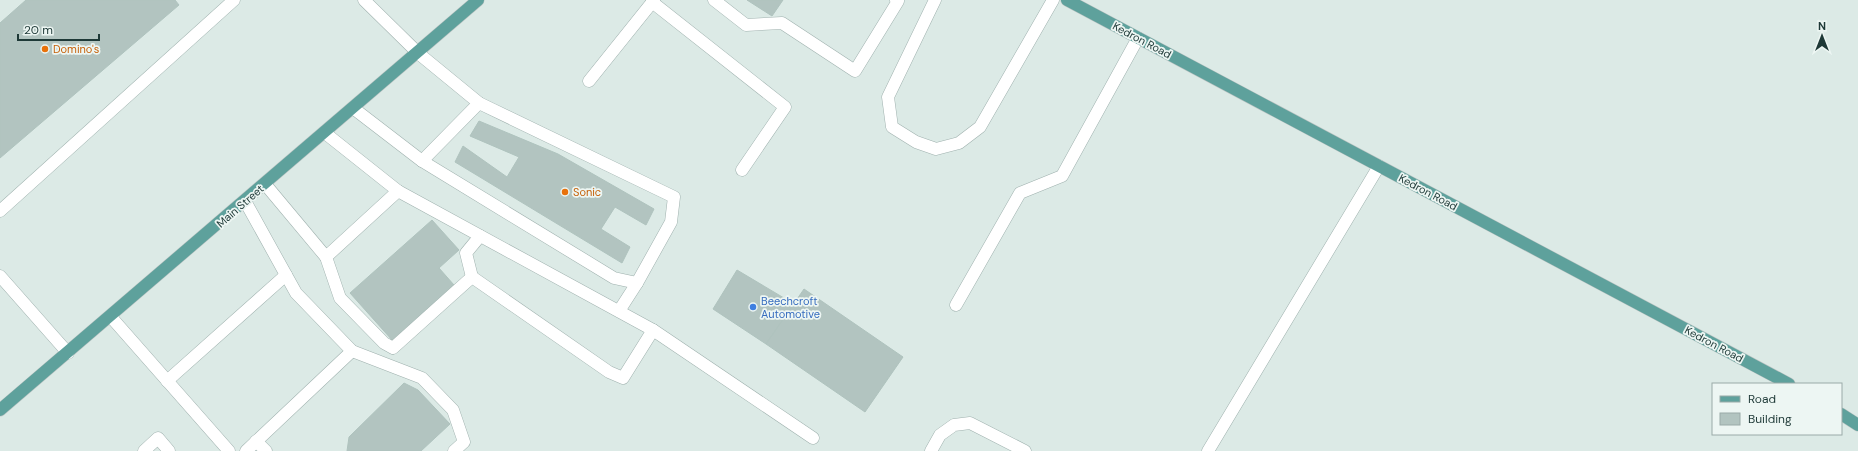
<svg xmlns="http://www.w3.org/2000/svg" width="1858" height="451" font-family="'DM Sans',sans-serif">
<rect width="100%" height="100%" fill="#dceae6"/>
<g fill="#b2c4c0" stroke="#afc3be">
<path d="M26,0H175L179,5L0,158V23Z"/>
<path d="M747,0H783L772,16Z"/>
<path d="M479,121L558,154L654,209L646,225L615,207L601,229L630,247L622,263L455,162L463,146L507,177L519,157L470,136Z"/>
<path d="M432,220L459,250L439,268L454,285L392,340L350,293Z"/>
<path d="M737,270L794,304L766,344L713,309Z"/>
<path d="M804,289L903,357L865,412L766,344Z"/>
<path d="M404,383L418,390L450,424L421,451H347L349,437Z"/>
</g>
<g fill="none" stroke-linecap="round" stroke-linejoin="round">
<defs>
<g id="minor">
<path d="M714,0L746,25L782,23L855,71L898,1L896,0"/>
<path d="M935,0L888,97L892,127L916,142L936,149L959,143L980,127L1053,0"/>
<path d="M652,2L785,107L742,170"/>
<path d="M589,81L654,0"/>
<path d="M353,108L422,161L614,278L637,283L671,222L674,197L479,103L418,53L364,0"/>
<path d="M422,161L479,103"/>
<path d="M265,184L326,257L398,191L325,133"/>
<path d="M398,191L653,330L813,438"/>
<path d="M245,201L296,293L352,351L246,451"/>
<path d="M0,211L234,0"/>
<path d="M326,257L340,298L384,343L393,348L472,277L609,372L623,378L653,330"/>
<path d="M0,276L68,353"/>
<path d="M472,277L466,253L480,236"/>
<path d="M956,305L1020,193L1062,176L1138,38"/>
<path d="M619,311L637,283"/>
<path d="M111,317L229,451"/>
<path d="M352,351L422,378L453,410L464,442L454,451"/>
<path d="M167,381L286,275"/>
<path d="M256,441L266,451"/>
<path d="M144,451L158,438L169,451"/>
<path d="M931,451L940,435L954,425L970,423L1025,451"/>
<path d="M1208,451L1379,166"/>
</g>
<g id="major">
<path d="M1067,0L1789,384"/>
<path d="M0,410L478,0"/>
<path d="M1841,414L1858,425"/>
</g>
</defs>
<use href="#minor" stroke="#9fb1ae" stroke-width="13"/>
<use href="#major" stroke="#bcc4c3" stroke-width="13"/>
<use href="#minor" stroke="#fff" stroke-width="12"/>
<use href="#major" stroke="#5ea19c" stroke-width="12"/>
</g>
<g fill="#e8710a" stroke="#edf6f3" stroke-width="1.5">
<circle cx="45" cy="49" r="4"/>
<circle cx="565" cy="192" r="4"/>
</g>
<circle fill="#3f7fe0" stroke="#edf6f3" stroke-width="1.5" cx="753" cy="307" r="4"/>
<g text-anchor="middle" stroke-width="3.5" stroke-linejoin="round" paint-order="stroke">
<g font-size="11" fill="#1e3937" stroke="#edf6f3">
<text transform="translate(1142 40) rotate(28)" y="4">Kedron Road</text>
<text transform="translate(1428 192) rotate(28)" y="4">Kedron Road</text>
<text transform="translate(240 206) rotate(-41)" y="4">Main Street</text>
<text transform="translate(1714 344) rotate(28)" y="4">Kedron Road</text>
</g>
<g font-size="11" fill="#c56008" stroke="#edf6f3" text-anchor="start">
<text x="53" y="53">Domino's</text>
<text x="573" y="196">Sonic</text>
</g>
<g font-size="11" fill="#366cbe" stroke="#edf6f3" text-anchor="start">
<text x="761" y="305">Beechcroft<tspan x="761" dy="13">Automotive</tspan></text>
</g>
</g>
<rect x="1712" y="383" width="130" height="52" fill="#edf6f3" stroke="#9aaaa8"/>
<rect x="1720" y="396" width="20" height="6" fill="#5ea19c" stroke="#9aaaa8"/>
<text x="1748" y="403" font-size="12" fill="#1e3937">Road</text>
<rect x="1720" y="413" width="20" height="12" fill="#b2c4c0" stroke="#9aaaa8"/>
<text x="1748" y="423" font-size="12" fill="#1e3937">Building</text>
<g transform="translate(1822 36)" stroke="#edf6f3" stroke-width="3" paint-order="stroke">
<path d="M0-3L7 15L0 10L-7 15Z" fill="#1e3937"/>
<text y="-6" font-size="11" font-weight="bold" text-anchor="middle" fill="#1e3937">N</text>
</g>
<path d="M18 34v6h81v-6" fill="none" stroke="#1e3937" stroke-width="2"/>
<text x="24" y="34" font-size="12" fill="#1e3937" stroke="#edf6f3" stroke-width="3" paint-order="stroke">20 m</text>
</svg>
